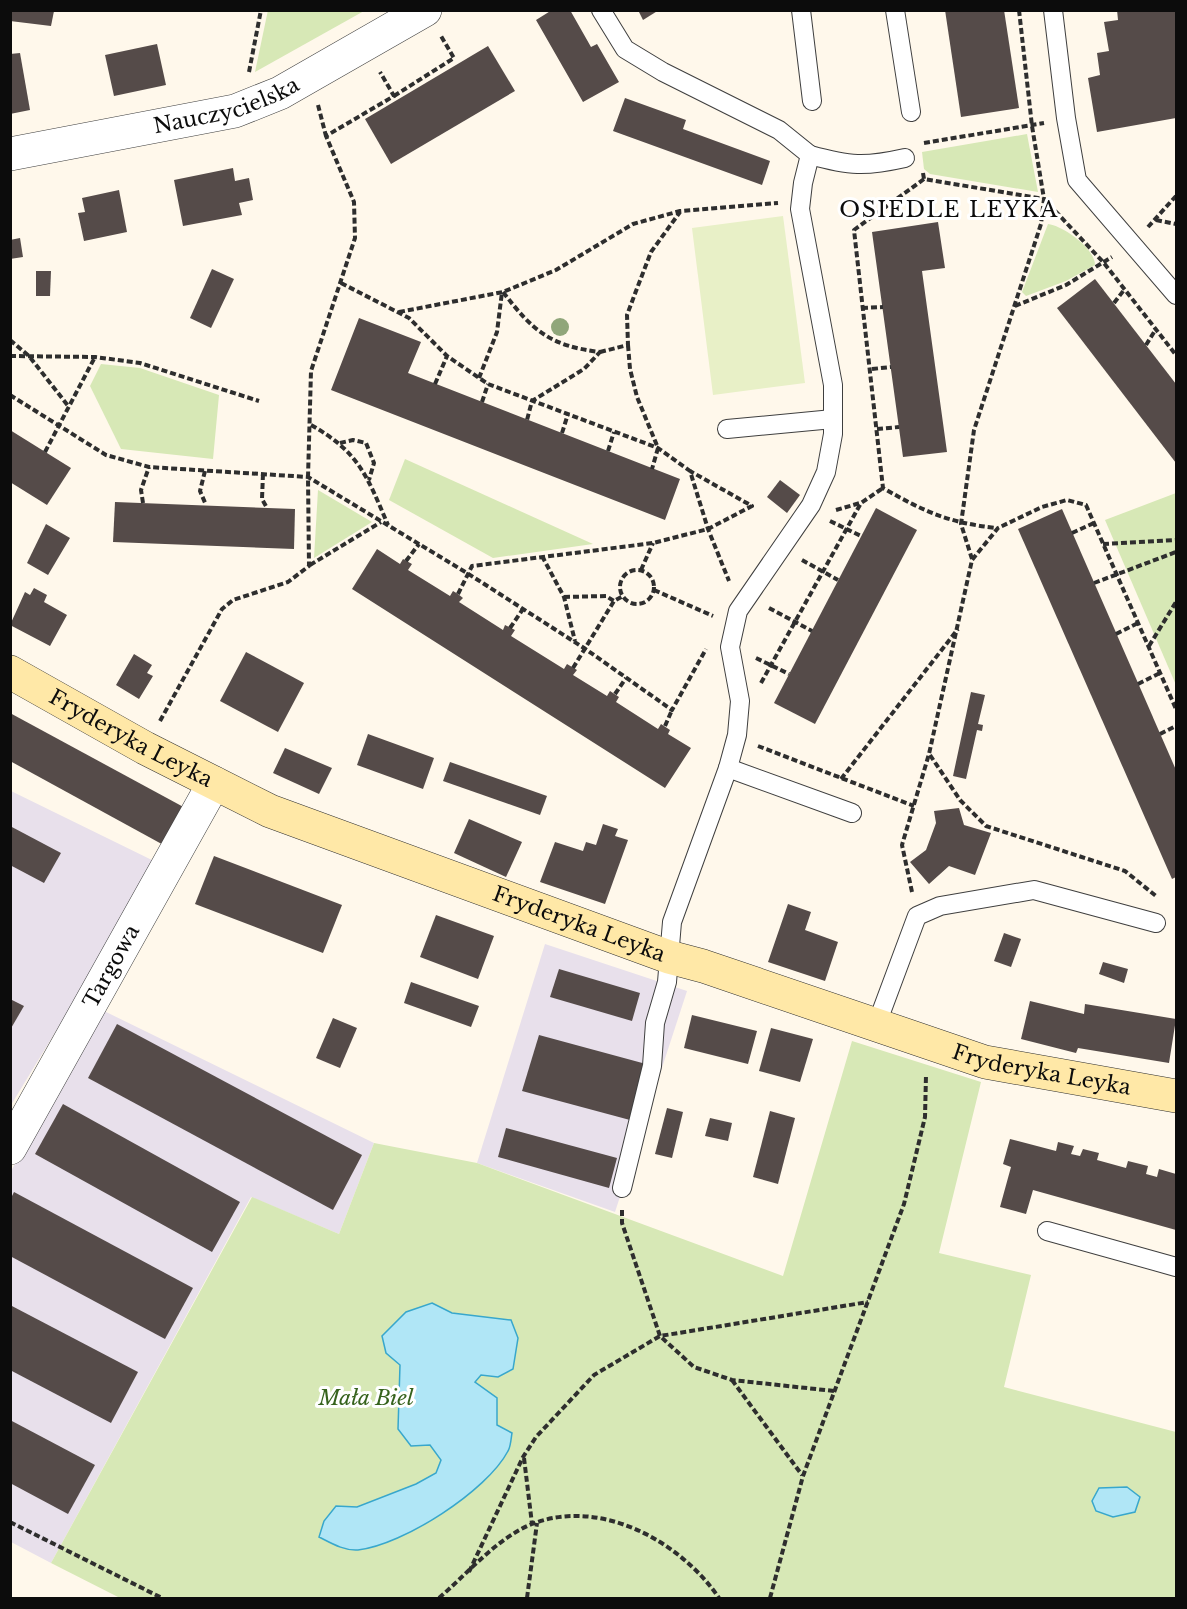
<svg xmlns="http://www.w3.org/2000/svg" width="1187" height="1609" font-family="'Libre Baskerville',serif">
<rect width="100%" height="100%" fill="#fff8eb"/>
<g fill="#e8e0eb">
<path d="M11,791L158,863L11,1105Z"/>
<path d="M545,944L687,991L615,1212L477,1163Z"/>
<path d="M102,1010L374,1143L339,1234L251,1197L51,1563L11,1542V1171Z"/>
</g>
<g fill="#d7e8b6">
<path d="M268,10H364V11L255,72Z"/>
<path d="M1027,134L1038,192L930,174L924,169L922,152Z"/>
<path d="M1048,224C1064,226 1095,249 1095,265L1066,281L1026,296L1022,292Z"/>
<path d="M101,364L140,368L219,395L213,459L121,449L90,386Z"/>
<path d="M405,459L593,544L493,558L389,500Z"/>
<path d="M318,490L372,522L314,558Z"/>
<path d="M1176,493V685L1105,520Z"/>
<path d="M852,1041L981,1082L939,1253L1031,1275L1004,1387L1176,1432V1598H120L51,1563L252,1197L339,1234L374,1143L477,1163L783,1276Z"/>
</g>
<path fill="#e8f0c7" d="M783,216L805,383L713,395L692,228Z"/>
<g fill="#b0e6f6" stroke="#38a7cc" stroke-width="1.5">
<path d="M432,1303L452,1313L511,1320L518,1338L513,1369L498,1377L481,1375L475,1382L497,1398V1425L512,1433C511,1438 511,1446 508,1451C487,1491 403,1545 358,1550C344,1551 331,1543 319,1537L324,1521L336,1506L357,1507L416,1484L436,1473L441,1460L430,1445L411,1446L398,1429L400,1365L386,1353L382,1336L406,1312Z"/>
<path d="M1127,1487L1140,1497L1135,1512L1113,1517L1096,1511L1092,1501L1099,1488Z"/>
</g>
<g fill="#554b49">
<path d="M10,10L54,11L51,26L10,21Z"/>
<path d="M552,10H570L591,47L597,44L619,82L583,102L536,20Z"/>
<path d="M638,10H659L643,20Z"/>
<path d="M945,10H1004L1019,108L961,117Z"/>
<path d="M1117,10H1176V118L1097,132L1088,78L1100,75L1097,53L1109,51L1104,22L1118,20Z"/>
<path d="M157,44L166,85L114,96L105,55Z"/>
<path d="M488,46L515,91L391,164L365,119Z"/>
<path d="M20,53L30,110L10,114V54Z"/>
<path d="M625,98L686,120L683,129L770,161L762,185L613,131Z"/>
<path d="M233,168L235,181L249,178L253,200L239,203L242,215L183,226L174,180Z"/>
<path d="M119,190L127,232L84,241L78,213L85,212L82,198Z"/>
<path d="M938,222L945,268L922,271L947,452L903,457L872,232Z"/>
<path d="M20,238L23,257L10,259V240Z"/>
<path d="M212,269L234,279L211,328L190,318Z"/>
<path d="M36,271H51L50,296H36Z"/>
<path d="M1095,279L1176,384V463L1057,308Z"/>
<path d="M359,318L421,342L408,373L680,479L665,520L331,390Z"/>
<path d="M10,430L71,468L47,505L10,482Z"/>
<path d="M780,480L800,495L787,513L767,497Z"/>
<path d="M115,502L295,509L294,549L113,542Z"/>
<path d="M876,508L917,530L815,724L774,703Z"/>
<path d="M1062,509L1176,770V877L1172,879L1018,529Z"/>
<path d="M46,524L70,538L48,575L27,563Z"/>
<path d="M377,549L400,564L403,559L412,564L408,570L450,596L453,591L458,594L463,598L459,602L503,630L505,625L515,630L511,636L564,669L567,664L577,670L573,675L607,696L610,691L619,697L616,702L658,729L661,724L670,730L668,734L691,748L665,788L352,589Z"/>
<path d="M34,588L47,595L44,602L67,615L50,646L10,625L25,592L30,595Z"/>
<path d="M246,652L304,683L278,732L220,701Z"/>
<path d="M134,654L152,665L147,673L153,676L139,699L116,685Z"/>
<path d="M971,692L985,695L978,724L983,725L982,731L977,730L966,779L953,776Z"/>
<path d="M10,713L189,810L169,848L10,761Z"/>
<path d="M368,734L434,758L423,789L357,765Z"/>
<path d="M285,748L332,768L319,794L273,773Z"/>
<path d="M450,762L547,796L540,815L443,781Z"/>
<path d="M959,808L964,825L991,833L975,875L949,866L929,884L910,862L926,850L936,823L934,811Z"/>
<path d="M469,819L522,842L506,877L454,853Z"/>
<path d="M603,824L618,829L615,836L628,840L605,904L540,882L555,842L583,851L586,842L596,845Z"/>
<path d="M10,826L61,853L44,883L10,865Z"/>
<path d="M214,856L342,905L323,953L195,904Z"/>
<path d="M788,904L811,912L805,930L838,942L825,981L768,962Z"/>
<path d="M436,915L494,936L478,979L420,957Z"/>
<path d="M1004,933L1021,939L1011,967L994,961Z"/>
<path d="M1103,962L1128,969L1124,983L1099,974Z"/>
<path d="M559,969L640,993L632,1021L550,997Z"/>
<path d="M411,982L479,1006L471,1027L404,1003Z"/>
<path d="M10,999L24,1006L10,1030Z"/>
<path d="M1030,1001L1084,1014L1085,1004L1176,1019L1169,1063L1078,1048L1076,1053L1021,1039Z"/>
<path d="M692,1015L757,1031L748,1064L684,1048Z"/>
<path d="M333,1018L357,1028L340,1068L316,1058Z"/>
<path d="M117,1024L362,1155L333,1210L88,1078Z"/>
<path d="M771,1028L813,1039L800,1082L759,1071Z"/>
<path d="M539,1035L646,1064L630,1120L522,1091Z"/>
<path d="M63,1104L240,1202L212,1252L35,1154Z"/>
<path d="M667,1108L683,1112L672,1158L655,1154Z"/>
<path d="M770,1111L795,1118L778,1184L753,1177Z"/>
<path d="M710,1118L732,1123L728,1141L705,1136Z"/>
<path d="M506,1128L617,1158L609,1188L498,1157Z"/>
<path d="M1010,1139L1056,1151L1058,1142L1074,1146L1071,1154L1080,1156L1083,1149L1099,1153L1097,1160L1126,1168L1128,1161L1148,1166L1146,1174L1157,1177L1159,1169L1176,1174V1230L1033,1190L1026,1214L1000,1207L1011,1167L1003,1164Z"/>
<path d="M14,1192L193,1288L165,1339L10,1256V1200Z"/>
<path d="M10,1305L138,1372L111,1423L10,1370Z"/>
<path d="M10,1420L95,1465L68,1514L10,1483Z"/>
</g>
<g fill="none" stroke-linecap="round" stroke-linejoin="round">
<defs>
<g id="lane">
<path d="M601,10L625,49L663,72L779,130L810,155L803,183L800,209L833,385V434L826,472L811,505L738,611L730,647L740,701L737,735L728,768L852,813"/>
<path d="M801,10L812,101"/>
<path d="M895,10L911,112"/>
<path d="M1053,10L1066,118L1077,180L1176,295"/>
<path d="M810,155C850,166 865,167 905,158"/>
<path d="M727,429L833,419"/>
<path d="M876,1026L917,916L940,906L1034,890L1156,923"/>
<path d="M622,1188L652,1066L655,1023L667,982L672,922L728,768"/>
<path d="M1047,1231L1176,1267"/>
</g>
<g id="street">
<path id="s1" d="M10,154L235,111L280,93L425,10"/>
<path id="s2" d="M10,1148L214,783"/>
</g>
<g id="secondary">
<path id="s3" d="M10,672L145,748L270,811L669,957L703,966L985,1062L1176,1096"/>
</g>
</defs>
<use href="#lane" stroke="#3f3f3f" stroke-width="20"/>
<use href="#street" stroke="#3f3f3f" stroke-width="34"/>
<use href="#secondary" stroke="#2e2e2e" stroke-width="34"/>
<g stroke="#2e2e2e" stroke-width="4" stroke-dasharray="6 3" stroke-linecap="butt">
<path d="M249,72L261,10"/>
<path d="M394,96L454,58L441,36"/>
<path d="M318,105L326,136"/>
<path d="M924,143L1044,123"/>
<path d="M923,173L924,179L1044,199L1104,263L1176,355"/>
<path d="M924,179L854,230L883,488C925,512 949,523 997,528"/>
<path d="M1156,220L1176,224"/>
<path d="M1148,227L1176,196"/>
<path d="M341,283L409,318L447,356L488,384L658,448L690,471L708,529L729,581"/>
<path d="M503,292C533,331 550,346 600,352L584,369L532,401L527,420"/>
<path d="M1114,303L1124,290"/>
<path d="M1015,306L1066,285L1112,257"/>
<path d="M862,308L883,307"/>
<path d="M399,312L503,292L556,270L633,224L680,211L778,203"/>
<path d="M10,340L29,356L69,407"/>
<path d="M628,345L630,369L637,397L658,448L652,469"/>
<path d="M1146,345L1156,329"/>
<path d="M600,352L628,345L627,315L636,291L651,252L680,212"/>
<path d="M10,356L95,357L140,363L259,401"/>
<path d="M872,369L891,367"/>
<path d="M479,378L497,332L502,292"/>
<path d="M435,384L447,356"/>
<path d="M10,395L106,455L149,467L308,477L467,573L584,648L672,710L706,649"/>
<path d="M482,402L488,384"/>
<path d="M311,425C359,452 367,476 388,525"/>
<path d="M877,429L899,427"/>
<path d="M562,433L568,414"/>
<path d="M340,443L353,440L366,443L374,463L369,480"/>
<path d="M608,451L614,432"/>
<path d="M45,452L95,357"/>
<path d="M205,471L200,491L206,505"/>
<path d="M263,474L262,499L267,508"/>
<path d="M143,503L141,490L149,467"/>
<path d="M836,510L860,503"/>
<path d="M830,521L861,536"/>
<path d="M1072,533L1094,523"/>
<path d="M1103,544L1176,540"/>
<path d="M542,556L564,597L575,641"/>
<path d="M972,559L961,524L974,430L1041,224L1044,199L1032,126L1019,10"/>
<path d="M802,560L838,580"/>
<path d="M406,561L419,544"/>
<path d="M310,565L381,522"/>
<path d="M641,570L653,543"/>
<circle cx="637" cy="587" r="17"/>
<path d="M1094,583L1176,552"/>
<path d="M654,590L713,616"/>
<path d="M458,594L472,566L653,543L708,529L752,506L690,471"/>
<path d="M564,597L606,596L614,601"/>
<path d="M769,608L812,631"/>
<path d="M510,628L523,609"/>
<path d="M1116,634L1138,623"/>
<path d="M1149,646L1176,602"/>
<path d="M756,658L789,674"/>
<path d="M573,668L614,601L623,596"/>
<path d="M761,683L861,503L883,488"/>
<path d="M1138,684L1160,673"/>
<path d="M615,694L626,678"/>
<path d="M160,721L222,609L233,600L288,582L309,566L308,477L311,371L355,238L354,202L326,136L394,96L380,72"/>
<path d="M665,726L672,710"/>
<path d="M1160,734L1176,726"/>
<path d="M758,746L914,806"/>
<path d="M930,755L960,800L986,826L1125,871L1156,896"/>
<path d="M841,779L958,629"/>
<path d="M912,892L902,845L929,754L972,560L998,528L1042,507L1067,500L1086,505L1176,709"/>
<path d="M622,1210V1223L660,1336L694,1367L732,1380L834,1391"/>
<path d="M732,1380L802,1475"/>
<path d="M524,1458L532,1524"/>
<path d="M10,1522L162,1598"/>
<path d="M469,1572L523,1457L536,1437L594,1375L660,1336L868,1302"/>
<path d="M439,1598C467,1574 497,1538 532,1524C601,1497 681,1542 719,1598"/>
<path d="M527,1598L537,1523"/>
<path d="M770,1598L803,1476L904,1204L925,1117L926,1075"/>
</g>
<use href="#lane" stroke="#fff" stroke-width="18"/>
<use href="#street" stroke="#fff" stroke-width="33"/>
<use href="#secondary" stroke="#ffe8a7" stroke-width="33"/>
</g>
<circle fill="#90a67a" cx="560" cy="327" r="9"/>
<g text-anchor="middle" stroke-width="6" stroke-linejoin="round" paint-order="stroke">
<g font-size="21" fill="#0c0c0c" stroke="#fff">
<text dy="7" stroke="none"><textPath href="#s1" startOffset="222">Nauczycielska</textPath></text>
<text dy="7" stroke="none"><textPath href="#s3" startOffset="138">Fryderyka Leyka</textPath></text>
<text dy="7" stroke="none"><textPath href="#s3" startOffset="624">Fryderyka Leyka</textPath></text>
<text dy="7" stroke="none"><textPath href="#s2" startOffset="208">Targowa</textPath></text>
<text dy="7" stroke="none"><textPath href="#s3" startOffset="1110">Fryderyka Leyka</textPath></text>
</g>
<g font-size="21" font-style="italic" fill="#36631d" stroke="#fff">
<text x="366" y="1405">Mała Biel</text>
</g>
<g font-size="22" letter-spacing="1.5" fill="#0c0c0c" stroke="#fff">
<text x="949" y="217">OSIEDLE LEYKA</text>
</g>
</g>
<rect width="1187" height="1609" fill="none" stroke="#0c0c0c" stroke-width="24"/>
</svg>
